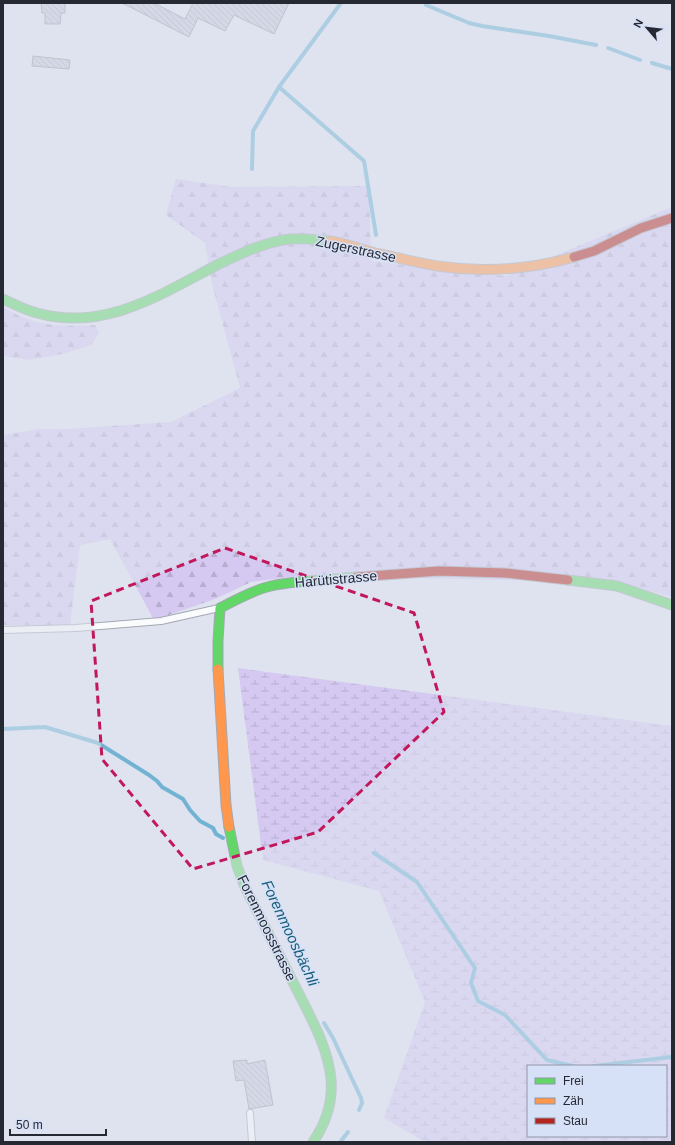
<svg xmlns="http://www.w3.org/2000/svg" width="675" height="1145" font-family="Arial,sans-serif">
<defs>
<pattern id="forest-firs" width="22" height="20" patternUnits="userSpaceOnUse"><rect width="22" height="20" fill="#d5c9f1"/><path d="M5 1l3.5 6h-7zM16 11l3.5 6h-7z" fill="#b7adcf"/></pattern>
<pattern id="wetland-marsh" width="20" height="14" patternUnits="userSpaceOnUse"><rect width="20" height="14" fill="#d5c9f1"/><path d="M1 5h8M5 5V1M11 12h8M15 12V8" fill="none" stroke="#b7adcf"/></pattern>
<pattern id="building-back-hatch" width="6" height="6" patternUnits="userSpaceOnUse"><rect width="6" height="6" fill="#c5c7db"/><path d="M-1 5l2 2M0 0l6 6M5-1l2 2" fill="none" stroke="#a9abbc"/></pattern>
</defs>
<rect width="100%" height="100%" fill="#dee3ef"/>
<g fill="url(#forest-firs)">
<path d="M176,179L231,187L369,186L371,261L506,276L672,207V597L618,582L297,576L251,582L215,599L154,620L110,539L80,545L70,625H3V435L39,429H67L171,422L240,388L212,284L205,243L166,215Z"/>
<path d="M3,307C34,326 59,327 95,325L99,333L91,345L63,354L29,360L3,356Z"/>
</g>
<path fill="url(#wetland-marsh)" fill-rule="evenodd" d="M238,668L672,726V1142H425L384,1118L425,1002L379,891L263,860ZM528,1066H666V1136H528Z"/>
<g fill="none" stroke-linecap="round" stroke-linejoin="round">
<g stroke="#72b3d3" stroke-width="4">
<path d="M426,5L469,23L482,26L549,36L596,45"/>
<path d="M608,48L640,60"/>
<path d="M652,63L672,69"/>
<path d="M279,87L364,161L376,235"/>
<path d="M252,169L253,131L279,87L341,3"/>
<path d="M3,729L45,727L98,743L149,775L157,781L162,787L183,799L190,810L200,821L213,828L216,834L223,838"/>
<path d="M374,853L417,882L475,968L471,983L478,1001L505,1015L547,1060L573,1066"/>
<path d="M324,1023L333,1038L361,1098L362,1103L359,1110"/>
<path d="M594,1066L672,1057"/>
<path d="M341,1141L348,1132"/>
</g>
</g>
<g fill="url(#building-back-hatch)" stroke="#9a9da6">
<path d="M41,3H65V13H61L60,24H45V13H42Z"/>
<path d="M122,3H154L185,19L193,3H289L274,34L234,15L225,31L198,18L189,37Z"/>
<path d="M33,56L70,60L69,69L32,66Z"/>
<path d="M247,1060V1064L265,1060L273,1105L249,1109L244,1080L236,1081L233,1061Z"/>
</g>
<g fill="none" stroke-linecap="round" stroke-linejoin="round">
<defs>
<g id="lane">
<path d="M3,630L76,628L161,621L219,608"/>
<path d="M250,1113L252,1142"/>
</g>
<g id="fast">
<path d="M3,299C14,304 25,310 37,313C105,332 161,294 219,264C242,253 265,242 290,239C303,238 317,240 330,241"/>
<path d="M568,580L617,586L672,605"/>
<path d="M218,669V641L220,608C236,600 253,590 271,586C299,580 328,580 357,577"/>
<path d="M229,827L237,866L245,887C262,921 279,954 296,988C310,1016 328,1047 331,1079C333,1102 326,1123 313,1142"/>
</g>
<g id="slow">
<path d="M330,241C347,243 363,251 380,254C399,258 418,263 437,266C484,273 528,270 574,257"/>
<path d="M218,669L226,805L229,827"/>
</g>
<g id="jam">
<path d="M574,257L594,251L641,228L672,218"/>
<path d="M357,577L439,571L505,573L568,580"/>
</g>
</defs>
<use href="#lane" stroke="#a4a8b2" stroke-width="8"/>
<use href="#fast" stroke="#a4a8b2" stroke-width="11"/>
<use href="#slow" stroke="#a4a8b2" stroke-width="11"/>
<use href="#jam" stroke="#a4a8b2" stroke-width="11"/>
<use href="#lane" stroke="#fafbfd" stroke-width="6"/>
<use href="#fast" stroke="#63d668" stroke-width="9"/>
<use href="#slow" stroke="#ff974d" stroke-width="9"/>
<use href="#jam" stroke="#b3261e" stroke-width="9"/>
</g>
<path d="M0 0H675V1145H0ZM225,548L414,613L444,712L318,832L193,869L102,759L91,601Z" fill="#dee3ef" fill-opacity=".55" fill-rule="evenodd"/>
<path fill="none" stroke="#c2185b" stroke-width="3" stroke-dasharray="8 5" stroke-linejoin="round" d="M225,548L414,613L444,712L318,832L193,869L102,759L91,601Z"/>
<g text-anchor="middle" stroke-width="3" stroke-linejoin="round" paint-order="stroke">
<g font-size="14" fill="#262932" stroke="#d6e0f7">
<text transform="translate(356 249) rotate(12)" y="5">Zugerstrasse</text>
<text transform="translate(336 579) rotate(-5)" y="5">Harütistrasse</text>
<text transform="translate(267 928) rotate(64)" y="5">Forenmoosstrasse</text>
</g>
<g font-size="15" font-style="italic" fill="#185d79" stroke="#d6e0f7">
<text transform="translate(290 933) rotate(65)" y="5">Forenmoosbächli</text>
</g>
</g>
<rect width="675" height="1145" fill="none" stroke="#262932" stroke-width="8"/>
<rect x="527" y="1065" width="140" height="72" fill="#d6e0f7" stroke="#9097a8"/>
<rect x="535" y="1078" width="20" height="6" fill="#63d668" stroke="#9097a8"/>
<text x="563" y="1085" font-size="12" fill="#262932">Frei</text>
<rect x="535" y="1098" width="20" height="6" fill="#ff974d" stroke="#9097a8"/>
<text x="563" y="1105" font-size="12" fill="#262932">Zäh</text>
<rect x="535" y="1118" width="20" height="6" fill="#b3261e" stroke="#9097a8"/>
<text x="563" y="1125" font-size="12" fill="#262932">Stau</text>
<g transform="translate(647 28) rotate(298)" stroke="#d6e0f7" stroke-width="3" paint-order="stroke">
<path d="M0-3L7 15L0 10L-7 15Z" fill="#262932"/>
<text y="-6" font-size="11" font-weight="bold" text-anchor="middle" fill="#262932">N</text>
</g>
<path d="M10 1129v6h96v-6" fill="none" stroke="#262932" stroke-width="2"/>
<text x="16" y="1129" font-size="12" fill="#262932" stroke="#d6e0f7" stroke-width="3" paint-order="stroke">50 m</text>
</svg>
